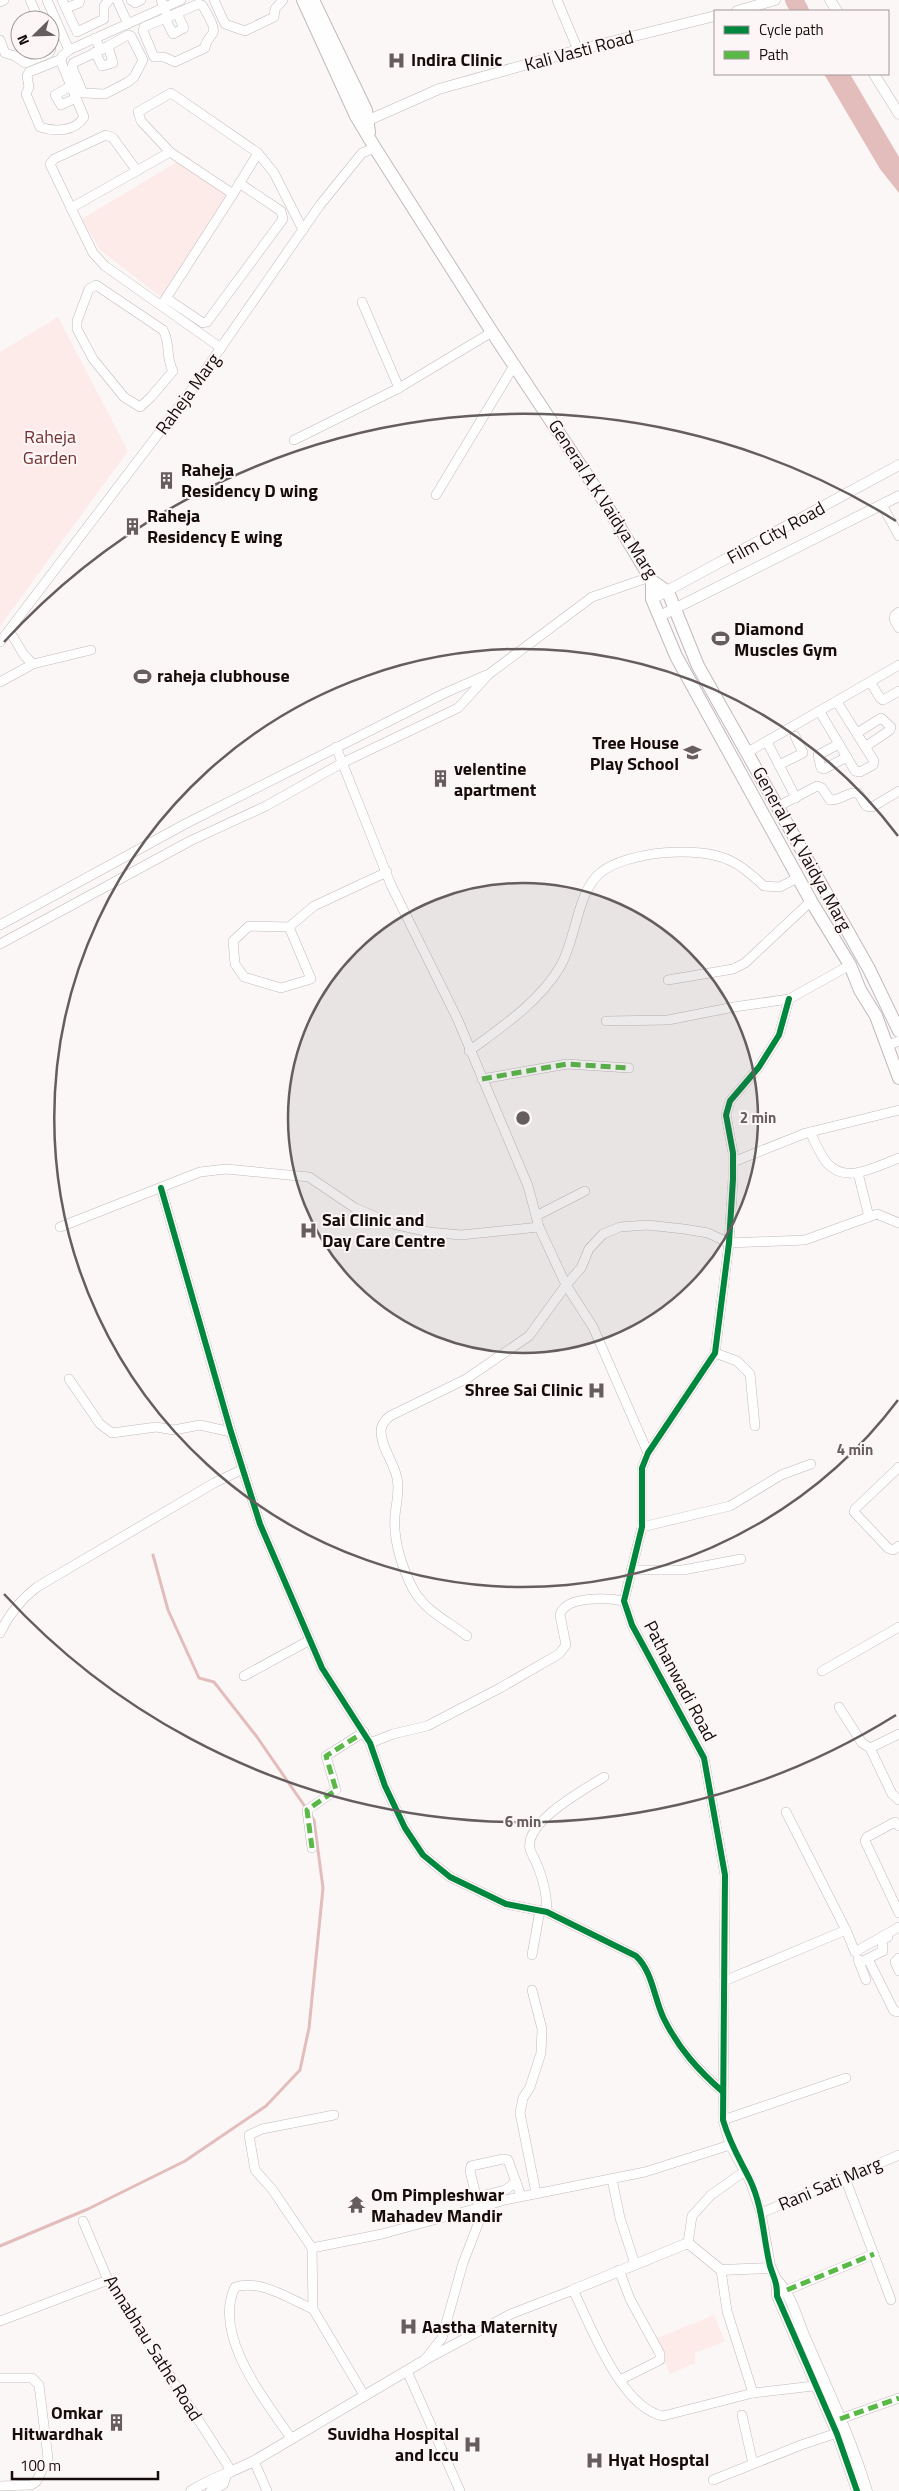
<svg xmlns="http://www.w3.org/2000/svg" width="899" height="2491" font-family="'Titillium Web',sans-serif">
<rect width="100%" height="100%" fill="#fcf7f7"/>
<g fill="#fdebe9">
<path d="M187,156L233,194L161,297L100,250L82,219Z"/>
<path d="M58,317L128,451L0,626V352Z"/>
<path d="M714,2315L725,2341L695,2353V2363L670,2374L655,2339Z"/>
</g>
<path fill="#e3bdbb" d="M824,74H850L899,157V193L880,169Z"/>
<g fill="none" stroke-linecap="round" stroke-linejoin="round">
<g stroke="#e3bdbb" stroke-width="3">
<path d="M153,1555L168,1610L199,1678L214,1682L257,1737L306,1808"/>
<path d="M0,2246L88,2209L185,2161L266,2106L300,2070L309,2028L323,1888L314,1820L310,1814"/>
</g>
<path stroke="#e3bdbb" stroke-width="18" d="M794,0L800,11"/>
<defs>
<g id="minor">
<path d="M30,0L39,20"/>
<path d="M47,0L69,50L181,0"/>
<path d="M62,0L77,32L104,19V6L109,0"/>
<path d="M117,0L128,24"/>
<path d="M131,0L135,3L141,0"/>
<path d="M161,0L168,17L198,4L202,5C205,10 216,27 213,33C209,39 206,40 205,48L175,62L164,57H154L143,31L144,27L168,17"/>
<path d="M214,0L225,24L245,31L274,17L275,9L283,0"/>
<path d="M557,0L578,50"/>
<path d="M0,2L4,0"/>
<path d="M66,8L79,3L80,0"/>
<path d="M165,18L173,34L184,28L177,13"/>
<path d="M95,38L101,50L128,35L131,36L143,60L134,77L128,82L105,94L83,93L72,67L73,63L101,50"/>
<path d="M0,40L5,53L15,56L25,63L49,53L51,49L50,46"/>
<path d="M95,52L102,66L113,63L108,46"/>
<path d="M62,59L29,72L27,76L29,87L26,94L40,127C54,132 75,132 84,117L61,62L62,56L69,50"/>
<path d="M71,86L55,95L61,105L76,98"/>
<path d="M170,152L141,121L138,112L171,93L258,153L274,173L303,230"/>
<path d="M71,208L50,164L54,159L106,135L113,138L137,171"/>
<path d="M96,285L163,330C171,343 165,357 173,371L151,397L140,407L124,397L93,359L77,329V321L89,289Z"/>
<path d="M166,298L203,323L207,322L283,219L281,211L239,183"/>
<path d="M362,302L399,388"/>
<path d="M163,303L233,194"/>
<path d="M221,348L105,266L93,253L71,208L170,152L233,194L258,153"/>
<path d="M294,440L399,388L492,332"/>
<path d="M436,495L515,364"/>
<path d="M882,505L899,536"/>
<path d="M899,612L895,615L894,619L899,628"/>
<path d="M10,632L24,655L33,664L91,650"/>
<path d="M0,642L190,392L320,205L362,153L375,148"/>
<path d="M0,682L33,664"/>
<path d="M871,683L880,698L883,700L899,691"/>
<path d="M820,712L855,771L860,772L873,765L874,761L837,702"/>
<path d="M857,733L881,718L891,727L890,730L865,747"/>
<path d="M795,736L803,753L779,765L796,798"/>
<path d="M767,742L779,765"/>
<path d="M839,744L818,755L821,768L824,769L847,757"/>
<path d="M336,747L391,885L457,1018L528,1186L539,1227L566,1285L593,1327L648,1453"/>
<path d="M748,752L899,665"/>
<path d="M777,807L817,786L822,788L830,800C840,801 848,791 858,793L866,806L872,807L899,791"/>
<path d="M0,925L187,823L445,693L486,675"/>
<path d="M289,927L249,926L233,941L235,964L244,977L281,988L311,979L289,927L314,906L387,872"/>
<path d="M0,944L190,841L266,806L342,763L458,708L489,674L592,597L650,577"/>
<path d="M668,980L733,969L745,963L811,901"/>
<path d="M606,1021L668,1020L734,1007L789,999L850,965"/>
<path d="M887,1046L899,1041"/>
<path d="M469,1051C502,1027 539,1002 560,967C576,940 577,892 600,873C627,851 700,845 731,861C744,867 754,877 764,886L780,887L799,877"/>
<path d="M482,1079L567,1064L629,1068"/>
<path d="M810,1132C815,1142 820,1155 827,1163C846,1185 877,1166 899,1158"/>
<path d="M733,1162L806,1133L899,1110"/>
<path d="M858,1173L869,1217"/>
<path d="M161,1188L231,1432L260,1524L322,1668L370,1743L385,1786L405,1828L423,1855L450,1877L506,1904L547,1912L636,1956C653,1972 654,1999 664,2019C679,2049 698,2070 723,2092"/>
<path d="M536,1216L585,1191"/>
<path d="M60,1227L200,1172L226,1169L309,1177L355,1208L393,1224L429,1232L461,1235L539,1227"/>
<path d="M715,1353L737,1361L750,1374L755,1426"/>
<path d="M69,1379L100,1424L112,1433L156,1427L174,1430L200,1425L231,1432"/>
<path d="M899,1467L855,1509L854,1512L888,1548L893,1550L899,1546"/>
<path d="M642,1527L730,1506L781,1475L811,1464"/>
<path d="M631,1570H683L741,1559"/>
<path d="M0,1633C9,1614 20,1600 37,1587L214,1483L243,1469"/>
<path d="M467,1636C448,1621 425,1611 413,1589C402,1568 393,1540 395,1516C396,1503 400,1491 397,1478C394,1462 381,1448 381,1431C381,1424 385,1420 390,1416L466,1379L529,1336L566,1285L581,1268L589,1249L603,1234L620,1227L647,1225L684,1229L708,1233L729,1243L805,1240L877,1214L899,1223"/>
<path d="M822,1671L899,1627"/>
<path d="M244,1676L310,1640"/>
<path d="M839,1707L862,1743L870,1748L899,1734"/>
<path d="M370,1743L393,1734L427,1726L500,1688L559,1654L566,1645L560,1615C565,1595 609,1598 624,1601"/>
<path d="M870,1748L892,1794L899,1800"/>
<path d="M786,1812L846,1930L855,1952L899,1927"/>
<path d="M899,1826L895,1822L867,1837L865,1841L899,1913"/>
<path d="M312,1848L307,1810L336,1790L326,1756L364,1732"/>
<path d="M547,1912C547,1895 544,1882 538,1867C536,1861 532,1855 530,1849C524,1822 585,1789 604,1777"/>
<path d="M532,1955L540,1910"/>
<path d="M899,1958L895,1962L899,1971"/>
<path d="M858,1959L866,1980"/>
<path d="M868,1959L894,2011L899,2012"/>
<path d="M859,1963L883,1951L882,1940L888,1937"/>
<path d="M724,1981L846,1930"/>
<path d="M532,1990L542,2029L541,2053L530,2087L523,2098L520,2113L536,2193"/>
<path d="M334,2115L262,2129L249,2135L255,2170L272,2189L312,2248L313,2309L364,2395"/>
<path d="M723,2120L846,2078"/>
<path d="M845,2178L891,2300"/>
<path d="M612,2179L620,2218L635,2264"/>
<path d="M477,2197L505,2190L516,2182"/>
<path d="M479,2208L470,2171L471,2166L503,2159L508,2160L521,2196"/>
<path d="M761,2213L899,2155"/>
<path d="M83,2221L108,2280L232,2472"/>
<path d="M688,2243L692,2216L711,2195L745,2171"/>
<path d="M312,2248L382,2234L485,2206"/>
<path d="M771,2268L761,2213L750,2181L730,2145L723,2120L725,1875L704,1758L632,1625L624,1601L642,1527V1468L648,1453L715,1353L729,1243L733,1179V1153L726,1115L730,1101L759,1067L779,1035L789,999"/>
<path d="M619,2270L630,2299L660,2354V2360L620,2380"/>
<path d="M721,2270L727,2311L753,2393"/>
<path d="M787,2290L874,2254"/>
<path d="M0,2321L108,2280"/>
<path d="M426,2358L442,2338L463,2263L485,2206L505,2200L645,2172L730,2145"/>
<path d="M425,2360L511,2314L573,2290C591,2326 621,2408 663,2416L753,2393L822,2385"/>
<path d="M407,2371L460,2491"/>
<path d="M0,2378H32L39,2385L48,2458L36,2482L31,2485L0,2486"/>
<path d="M742,2415L753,2464"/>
<path d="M840,2419L899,2398"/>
<path d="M291,2438C265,2400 212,2335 235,2287C261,2279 289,2299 313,2309"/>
<path d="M254,2461L267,2491"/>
<path d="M713,2480L801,2445L843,2431"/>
</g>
<g id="tertiary">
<path d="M830,0L837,11"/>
<path d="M737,11L775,0"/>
<path d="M874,74L899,114"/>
<path d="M362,123L439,89L578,50L715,16"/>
<path d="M652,599L899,465"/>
<path d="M660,616L899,496"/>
<path d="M776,2279C792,2295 796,2317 805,2337C827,2388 851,2438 867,2491"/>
<path d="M573,2290L688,2243L721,2270L771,2268L776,2279L777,2296L837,2434L857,2491"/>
<path d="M191,2491C212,2478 232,2472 254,2461L425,2360"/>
<path d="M211,2491L223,2484L226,2475"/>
</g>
<g id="secondary">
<path d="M303,0L356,116L375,148L492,332L604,501L652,581L668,592L698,666L869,969L899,1031"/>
<path d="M313,0L366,110L369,132"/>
<path d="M652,581V599L676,656L811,901L850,965L860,990L876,1016L899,1078"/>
</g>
</defs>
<use href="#minor" stroke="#c2baba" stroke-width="10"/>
<use href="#tertiary" stroke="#c2baba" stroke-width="11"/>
<use href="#secondary" stroke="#c2baba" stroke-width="14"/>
<use href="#minor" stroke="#fffefe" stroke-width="9"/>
<use href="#tertiary" stroke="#fffefe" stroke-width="10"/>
<use href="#secondary" stroke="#fffefe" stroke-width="12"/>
<g stroke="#58b947" stroke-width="5" stroke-dasharray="10 5" stroke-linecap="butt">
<path d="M482,1079L567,1064L629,1068"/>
<path d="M312,1848L307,1810L336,1790L326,1756L364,1732"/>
<path d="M787,2290L874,2254"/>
<path d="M840,2419L899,2398"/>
</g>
<defs>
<g id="cycleway">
<path d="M789,999L779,1035L759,1067L730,1101L726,1115L733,1153V1179L729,1243L715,1353L648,1453L642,1468V1527L624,1601L632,1625L704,1758L725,1875L723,2120C730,2144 739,2158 750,2180C763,2207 763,2237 770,2266C774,2279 777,2281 777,2296L837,2434L857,2491"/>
<path d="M161,1188L231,1432L260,1524L322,1668L370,1743L385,1786L405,1828L423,1855L450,1877L506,1904L547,1912L636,1956C653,1972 654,1999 664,2019C679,2049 698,2070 723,2092"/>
</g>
</defs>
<use href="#cycleway" stroke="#fdf6f6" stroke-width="9"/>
<use href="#cycleway" stroke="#00873e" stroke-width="6"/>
</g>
<circle cx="523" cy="1118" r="235" fill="#665e5e" fill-opacity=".12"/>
<g fill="none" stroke="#665e5e" stroke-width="2.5">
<circle cx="523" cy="1118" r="235"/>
<path d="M898 1400A469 469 0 1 1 898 836"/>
<path d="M896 1715A704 704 0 0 1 4 1594M4 642A704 704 0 0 1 896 521"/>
</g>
<defs>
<symbol id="hospital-bare" viewBox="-9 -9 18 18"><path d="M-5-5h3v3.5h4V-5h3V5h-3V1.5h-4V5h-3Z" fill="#665e5e" stroke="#fdf6f6" stroke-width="2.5" paint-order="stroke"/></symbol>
<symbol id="building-bare" viewBox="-9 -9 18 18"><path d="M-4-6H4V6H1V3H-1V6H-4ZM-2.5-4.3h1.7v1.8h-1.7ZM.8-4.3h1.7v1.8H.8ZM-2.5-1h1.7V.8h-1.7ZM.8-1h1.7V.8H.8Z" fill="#665e5e" stroke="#fdf6f6" stroke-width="2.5" paint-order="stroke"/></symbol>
<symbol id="stadium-bare" viewBox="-9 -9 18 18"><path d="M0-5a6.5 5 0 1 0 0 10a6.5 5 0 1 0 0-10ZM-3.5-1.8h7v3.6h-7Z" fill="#665e5e" stroke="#fdf6f6" stroke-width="2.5" paint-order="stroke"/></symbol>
<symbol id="school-bare" viewBox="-9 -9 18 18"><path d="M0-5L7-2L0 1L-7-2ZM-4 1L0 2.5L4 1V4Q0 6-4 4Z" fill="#665e5e" stroke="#fdf6f6" stroke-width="2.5" paint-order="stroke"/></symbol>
<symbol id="temple-bare" viewBox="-9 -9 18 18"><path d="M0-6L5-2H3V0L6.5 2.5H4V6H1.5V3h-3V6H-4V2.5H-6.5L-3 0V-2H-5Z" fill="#665e5e" stroke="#fdf6f6" stroke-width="2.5" paint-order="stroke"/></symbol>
</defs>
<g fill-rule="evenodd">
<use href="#hospital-bare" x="384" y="48" width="25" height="25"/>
<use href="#building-bare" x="154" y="468" width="25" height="25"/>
<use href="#building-bare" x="120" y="514" width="25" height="25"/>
<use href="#stadium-bare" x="708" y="626" width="25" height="25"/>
<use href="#stadium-bare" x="130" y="664" width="25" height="25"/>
<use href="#school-bare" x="680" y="740" width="25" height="25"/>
<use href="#building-bare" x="428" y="766" width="25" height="25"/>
<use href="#hospital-bare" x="296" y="1218" width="25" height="25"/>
<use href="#hospital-bare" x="584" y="1378" width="25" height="25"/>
<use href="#temple-bare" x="344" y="2192" width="25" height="25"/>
<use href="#hospital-bare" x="396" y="2314" width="25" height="25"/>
<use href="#building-bare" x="104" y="2410" width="25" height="25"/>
<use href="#hospital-bare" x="460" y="2432" width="25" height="25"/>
<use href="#hospital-bare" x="582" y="2448" width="25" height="25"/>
</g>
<g text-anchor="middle" stroke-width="4" stroke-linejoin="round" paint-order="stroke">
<g font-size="18" fill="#160c0c" stroke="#fdf6f6">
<text transform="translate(579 51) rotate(-15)" y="6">Kali Vasti Road</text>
<text transform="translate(188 394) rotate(-54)" y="6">Raheja Marg</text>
<text transform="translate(603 499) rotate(57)" y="6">General A K Vaidya Marg</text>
<text transform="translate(776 533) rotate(-29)" y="6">Film City Road</text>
<text transform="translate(802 849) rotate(61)" y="6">General A K Vaidya Marg</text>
<text transform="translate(680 1681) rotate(62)" y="6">Pathanwadi Road</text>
<text transform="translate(830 2184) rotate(-23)" y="6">Rani Sati Marg</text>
<text transform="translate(153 2348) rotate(58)" y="6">Annabhau Sathe Road</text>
</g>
<g font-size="18" font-weight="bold" fill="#160c0c" stroke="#fdf6f6" text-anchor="start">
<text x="411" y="66">Indira Clinic</text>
<text x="181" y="476">Raheja<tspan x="181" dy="21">Residency D wing</tspan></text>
<text x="147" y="522">Raheja<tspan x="147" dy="21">Residency E wing</tspan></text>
<text x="734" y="635">Diamond<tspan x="734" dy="21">Muscles Gym</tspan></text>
<text x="157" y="682">raheja clubhouse</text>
<text x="679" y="749" text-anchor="end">Tree House<tspan x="679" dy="21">Play School</tspan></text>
<text x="454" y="775">velentine<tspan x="454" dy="21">apartment</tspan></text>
<text x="322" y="1226">Sai Clinic and<tspan x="322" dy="21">Day Care Centre</tspan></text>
<text x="583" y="1396" text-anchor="end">Shree Sai Clinic</text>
<text x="371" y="2201">Om Pimpleshwar<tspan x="371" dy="21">Mahadev Mandir</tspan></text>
<text x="422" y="2333">Aastha Maternity</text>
<text x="103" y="2419" text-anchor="end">Omkar<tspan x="103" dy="21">Hitwardhak</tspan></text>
<text x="459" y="2440" text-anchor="end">Suvidha Hospital<tspan x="459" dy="21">and Iccu</tspan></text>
<text x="608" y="2466">Hyat Hosptal</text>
</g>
<g font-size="18" fill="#723130" stroke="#fdf6f6">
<text x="50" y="443">Raheja<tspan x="50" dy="21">Garden</tspan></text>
</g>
</g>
<circle cx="523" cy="1118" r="8" fill="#665e5e" stroke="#fdf6f6" stroke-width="2.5"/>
<g font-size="15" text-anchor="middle" font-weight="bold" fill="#665e5e" stroke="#fdf6f6" stroke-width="4" stroke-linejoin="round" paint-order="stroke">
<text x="758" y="1123">2 min</text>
<text x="855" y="1455">4 min</text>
<text x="523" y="1827">6 min</text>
</g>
<rect x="714" y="10" width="175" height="65" fill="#fdf6f6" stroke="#a19898"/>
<rect x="724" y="26" width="25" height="8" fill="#00873e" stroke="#a19898"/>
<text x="759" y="35" font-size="15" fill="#160c0c">Cycle path</text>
<rect x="724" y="51" width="25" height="8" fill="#58b947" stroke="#a19898"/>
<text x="759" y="60" font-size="15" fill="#160c0c">Path</text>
<g transform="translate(35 35) rotate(247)"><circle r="24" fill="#fdf6f6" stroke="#a19898"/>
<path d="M0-4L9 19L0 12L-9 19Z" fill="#665e5e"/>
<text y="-8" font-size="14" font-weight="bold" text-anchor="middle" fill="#160c0c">N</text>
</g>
<path d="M12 2471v8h146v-8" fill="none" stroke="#160c0c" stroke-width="2.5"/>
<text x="20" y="2471" font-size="15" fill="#160c0c" stroke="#fdf6f6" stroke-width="4" paint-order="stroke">100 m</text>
</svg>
